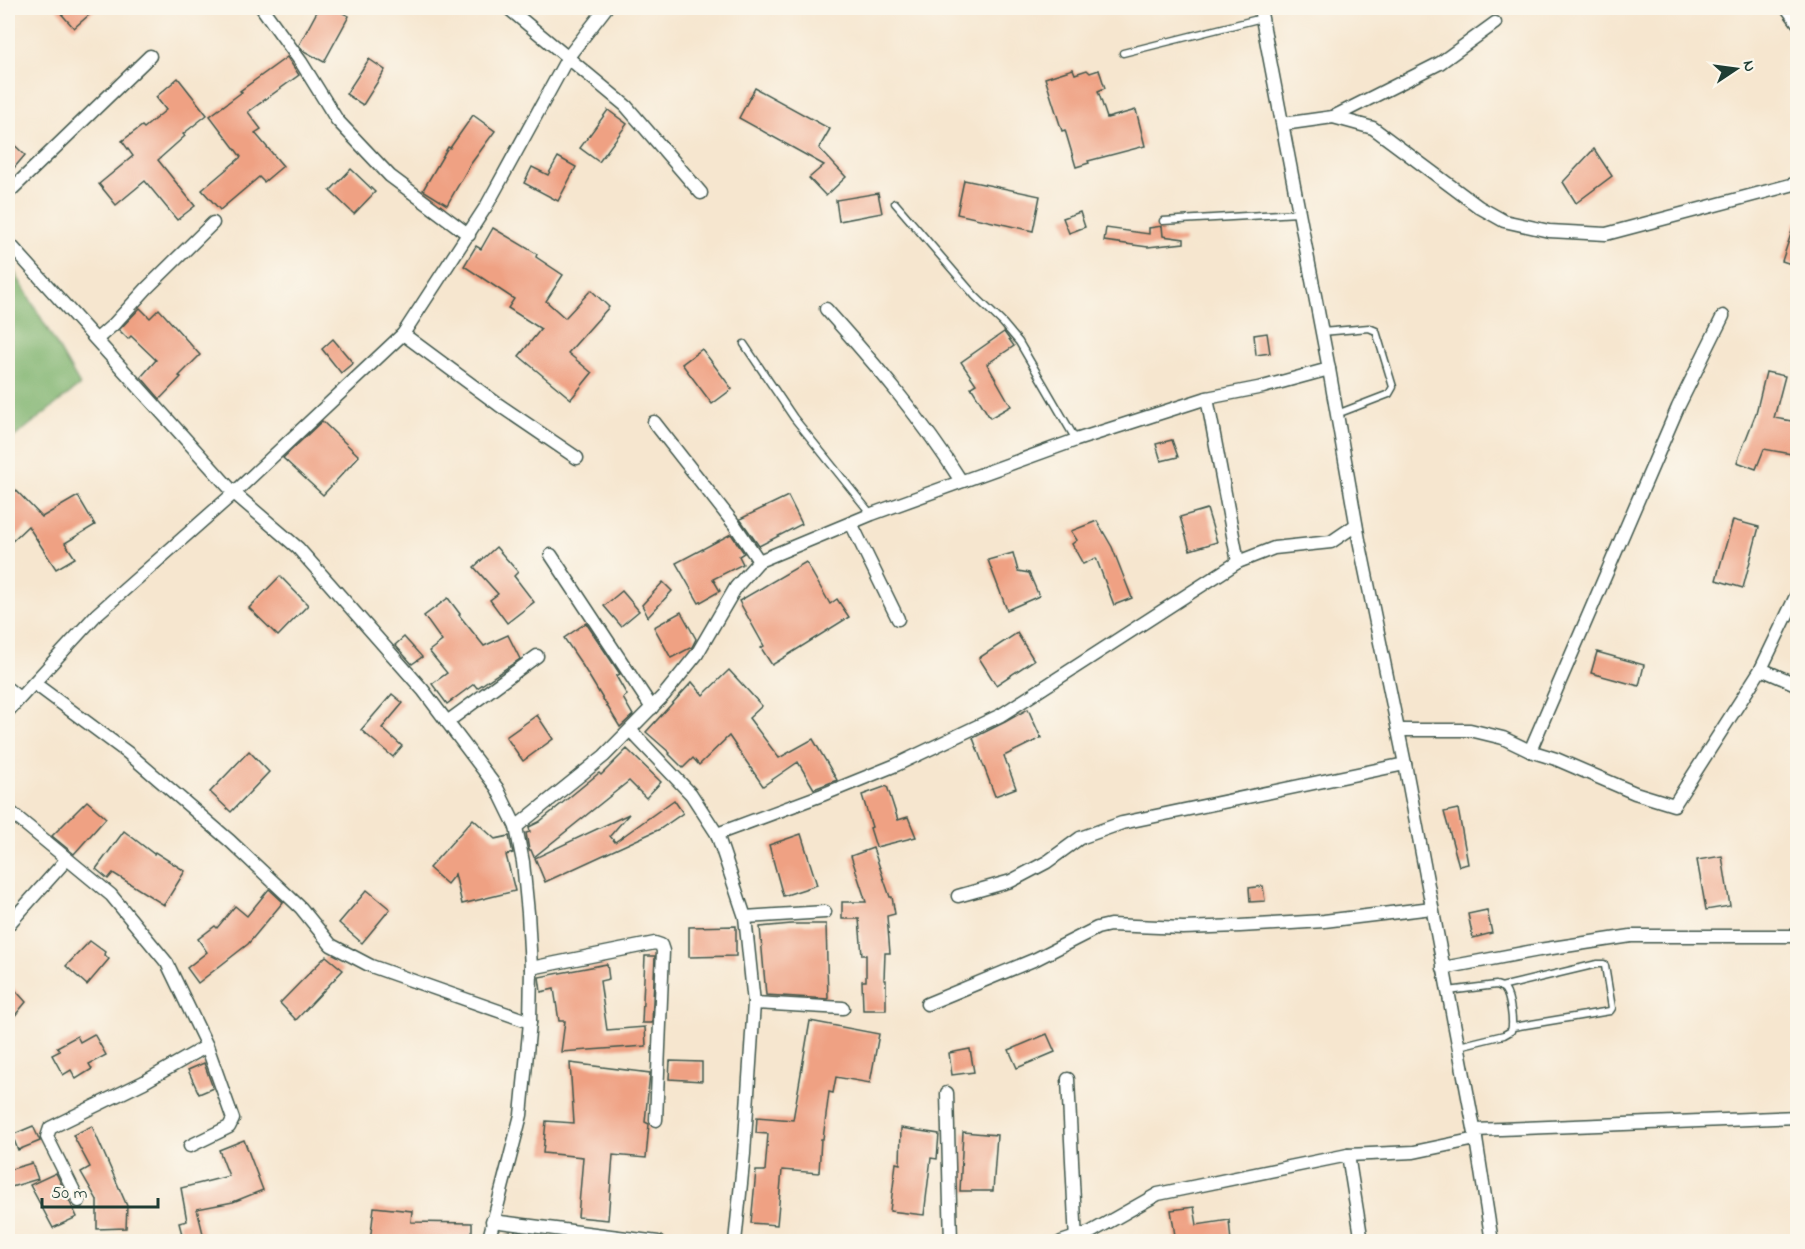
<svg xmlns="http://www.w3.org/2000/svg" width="1805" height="1249" font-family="'Indie Flower',sans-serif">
<rect width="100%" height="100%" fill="#fbf7ec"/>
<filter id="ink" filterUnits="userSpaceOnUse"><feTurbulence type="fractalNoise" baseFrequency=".0167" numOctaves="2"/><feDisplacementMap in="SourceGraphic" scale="12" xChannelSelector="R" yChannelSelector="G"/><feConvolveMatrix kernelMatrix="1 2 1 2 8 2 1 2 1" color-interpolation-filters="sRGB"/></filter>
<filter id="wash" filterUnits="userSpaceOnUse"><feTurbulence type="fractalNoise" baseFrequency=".008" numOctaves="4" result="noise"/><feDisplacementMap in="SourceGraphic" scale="24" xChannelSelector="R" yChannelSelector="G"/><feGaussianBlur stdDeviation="1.35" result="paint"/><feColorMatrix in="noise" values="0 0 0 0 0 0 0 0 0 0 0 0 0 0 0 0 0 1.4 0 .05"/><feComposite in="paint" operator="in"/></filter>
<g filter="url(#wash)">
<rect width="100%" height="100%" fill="#f6e6cf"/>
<path fill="#7fb36e" stroke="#4f7851" stroke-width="1.5" d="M8,261L80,385L8,442Z"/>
<g id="blocks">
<g fill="#efa183">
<path d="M56,8H97L74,28Z"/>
<path d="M319,8H333L349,16L324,62L302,50L299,45Z"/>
<path d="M287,57L299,75L248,112L261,129L255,133L283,166L264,182L259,177L220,210L202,190L241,157L210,116L242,92L240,91Z"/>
<path d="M369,59L385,70L363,105L346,94Z"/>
<path d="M1073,69L1075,74L1087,70L1090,73L1099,70L1105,88L1098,91L1107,118L1136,110L1145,146L1088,161L1089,163L1076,167L1065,130L1062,131L1045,78Z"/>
<path d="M178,78L207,115L183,134L185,136L158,160L195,206L177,220L145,181L116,205L99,184L133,156L122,141L142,126L144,128L166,110L156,97Z"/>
<path d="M755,88L830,129L819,148L846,177L826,196L809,178L824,165L739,118Z"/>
<path d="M608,110L627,124L599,162L580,148Z"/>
<path d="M473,115L495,131L470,165L447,205L423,190L448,147L450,148Z"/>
<path d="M8,139L25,155L8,175Z"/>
<path d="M1594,149L1612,176L1576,203L1563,182Z"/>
<path d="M558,157L576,167L558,201L524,183L532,167L548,175Z"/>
<path d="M351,169L375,192L354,214L330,191Z"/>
<path d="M964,180L1040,196L1033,231L957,214Z"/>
<path d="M878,193L882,213L839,221L836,200Z"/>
<path d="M1080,212L1085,227L1069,233L1063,218Z"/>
<path d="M1795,222H1797V266L1782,261Z"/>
<path d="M1162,226L1163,236L1184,239V243L1148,247L1104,241L1106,228L1149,234V228Z"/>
<path d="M493,228L537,254L536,257L563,275L546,301L565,318L591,290L609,307L568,353L592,373L571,399L519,356L541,329L508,308L514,299L464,266L476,246L481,249Z"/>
<path d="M140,308L150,318L159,309L200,355L179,376L181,377L160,399L141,377L156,360L131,336L128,339L119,330Z"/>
<path d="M1004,332L1014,346L987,364L1011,406L990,418L971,387L976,384L961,362Z"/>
<path d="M1267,333L1270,353L1256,355L1254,335Z"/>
<path d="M333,339L353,363L341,373L322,349Z"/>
<path d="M702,349L732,389L712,404L682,364Z"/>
<path d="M1766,372L1785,376L1774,418L1797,422V455L1764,449L1756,469L1737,462L1756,413Z"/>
<path d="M322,421L359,456L323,495L283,458Z"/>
<path d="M1172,440L1178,457L1161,461L1156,444Z"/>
<path d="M8,482L42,517L78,496L95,525L65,543L75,558L56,569L28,526L8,545Z"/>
<path d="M788,496L802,524L759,546L740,519Z"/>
<path d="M1207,509L1217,542L1190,550L1180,517Z"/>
<path d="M1733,520L1759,527L1743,588L1716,580Z"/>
<path d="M1097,521L1112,547L1132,598L1114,605L1096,558L1083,564L1072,544L1077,540L1071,531Z"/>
<path d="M731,534L744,553L739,556L743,564L713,579L720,591L699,603L676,563Z"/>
<path d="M496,547L518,572L514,576L534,602L507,623L490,600L498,594L474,567Z"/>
<path d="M1013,553L1018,571L1029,573L1039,596L1007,610L988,560Z"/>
<path d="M806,562L830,604L837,599L849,617L772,665L761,648L764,646L739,601Z"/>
<path d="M280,576L308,605L278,636L249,608Z"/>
<path d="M663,582L672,591L648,617L642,605Z"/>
<path d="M622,591L639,611L621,626L604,606Z"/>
<path d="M448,598L460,614L459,615L484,646L508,635L520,659L477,688L474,684L447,704L432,684L447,673L429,651L442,641L424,616Z"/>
<path d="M681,612L696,639L692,647L671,658L654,627Z"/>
<path d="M586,623L620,674L616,676L627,695L623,698L633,715L620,727L581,663L564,638Z"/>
<path d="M1017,633L1034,660L996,685L979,658Z"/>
<path d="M404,637L422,657L412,664L395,645Z"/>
<path d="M1597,652L1644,665L1639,686L1591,673Z"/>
<path d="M729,670L762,706L749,718L779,758L813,739L837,780L814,789L798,762L763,786L729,736L699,765L693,758L683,768L669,754L670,753L646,732L692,682L703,695Z"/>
<path d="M392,694L403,703L382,728L402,746L393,757L361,730Z"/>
<path d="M1028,709L1041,738L1004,756L1016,788L995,796L973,738L1005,722Z"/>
<path d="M537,715L553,739L523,761L506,737Z"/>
<path d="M627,749L661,782L646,798L629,781L534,857L531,850H529L526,833L530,832L529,827L539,822L599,773L601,775Z"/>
<path d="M249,751L269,772L231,812L210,792Z"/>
<path d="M887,786L898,820L908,817L916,837L876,847L870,828L872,827L862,795Z"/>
<path d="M674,800L683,813L660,829L545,882L535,858L629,814L610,836L615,842Z"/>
<path d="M87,801L106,818L74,854L52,836Z"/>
<path d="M1458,809L1468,864L1459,866L1444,812Z"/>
<path d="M473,819L495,839L509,836L513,853L506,855L515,891L462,904L455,874L447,884L429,868Z"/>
<path d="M124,831L154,854L155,852L185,871L164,905L113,873L108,879L96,869Z"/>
<path d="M801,834L817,885L783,896L769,845Z"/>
<path d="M873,848L890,897H892L895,914L887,916L890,953H885L884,980H886V1010H863L862,981H866V955H862L859,919H842V902H866L851,856Z"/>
<path d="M1722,856L1730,906L1706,910L1697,860Z"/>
<path d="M1263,886L1265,901L1250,902L1249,888Z"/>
<path d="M269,889L283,902L248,944L198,983L187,968L207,952L198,939L215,926L217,928L235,906L247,916Z"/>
<path d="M367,890L390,909L362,943L339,923Z"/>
<path d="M1487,910L1492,933L1473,938L1468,914Z"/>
<path d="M791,924H826L828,999L766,995L760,927Z"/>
<path d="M736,926V956L689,957V927Z"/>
<path d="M90,941L105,952L104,954L109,959L87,985L66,966Z"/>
<path d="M326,956L343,970L296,1020L280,1003Z"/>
<path d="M645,956H655L652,1023H642Z"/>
<path d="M607,964L609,979L600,981L607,1030L645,1027L646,1046L561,1052L565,1021H559L554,989L541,992L539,977Z"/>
<path d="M8,982L26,1002L8,1024Z"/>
<path d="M810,1021L879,1034L870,1083L836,1077L833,1093L829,1092L823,1139H821L819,1173L782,1170L777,1225L751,1223L756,1171H765L768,1134L756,1133L757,1117L793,1120Z"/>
<path d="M94,1034L106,1055L89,1064L92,1069L76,1079L71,1070L63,1075L52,1055L60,1051L57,1047L77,1036L80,1042Z"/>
<path d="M1047,1034L1055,1052L1017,1068L1009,1050Z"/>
<path d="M970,1049L974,1072L952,1075L949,1053Z"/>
<path d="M670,1061L702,1062V1081L669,1079Z"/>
<path d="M204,1063L213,1088L199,1094L188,1070Z"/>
<path d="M570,1063L650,1073L645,1122L649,1124L646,1158L613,1155L608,1220L578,1217L583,1157L543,1153L546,1121L574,1123Z"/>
<path d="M33,1126L40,1141L18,1150L12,1135Z"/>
<path d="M92,1126L127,1206L126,1228L97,1229V1200L81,1172L90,1167L73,1135Z"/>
<path d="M901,1128L939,1134L937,1159L931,1158L924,1215L890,1211L896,1163L900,1164Z"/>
<path d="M963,1132L997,1135L993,1191H960Z"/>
<path d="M244,1140L263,1190L233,1202L197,1209L205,1242H184L179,1223L187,1221L181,1188L229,1176L219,1150Z"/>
<path d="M32,1163L38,1179L8,1188V1170Z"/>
<path d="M56,1173L77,1217L53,1228L30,1185Z"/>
<path d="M374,1207L412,1211L411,1222L472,1223V1242H370Z"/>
<path d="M1194,1207L1197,1225L1229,1220L1231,1242H1176L1171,1210Z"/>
</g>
</g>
</g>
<g filter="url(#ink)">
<use href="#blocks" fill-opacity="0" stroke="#3f564b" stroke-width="1.5"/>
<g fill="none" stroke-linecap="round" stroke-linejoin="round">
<defs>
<g id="lane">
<path d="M1123,53L1262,18"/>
<path d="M895,203L975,296L1003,323L1019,342L1076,440"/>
<path d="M1163,221L1298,213"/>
<path d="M1322,332L1369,328L1376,331L1393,387L1389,394L1337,414"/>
<path d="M744,344L794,418L871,514"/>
<path d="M1501,987L1597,964H1604L1605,966L1612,1008L1610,1011L1513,1027"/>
<path d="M1448,991L1496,985C1500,986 1502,986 1505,990C1510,997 1514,1023 1511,1031L1504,1035L1459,1046"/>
</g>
<g id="street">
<path d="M262,8L301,62L337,120L390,176L469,235"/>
<path d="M508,8L626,106L701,193"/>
<path d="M1260,8L1329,369L1359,540L1405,764L1476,1139L1492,1242"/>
<path d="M1787,8L1798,23"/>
<path d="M1333,117L1373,128L1479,207L1504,221L1549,231L1606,234L1798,183"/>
<path d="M1283,124L1333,117L1440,63L1495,23"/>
<path d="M8,193L150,56"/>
<path d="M8,242L234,493L298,548L423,690L497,788L516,827L523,862L528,913L531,968L530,1022L521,1115L488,1242"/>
<path d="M826,309C875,364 922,419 961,481"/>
<path d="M403,334L499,405L577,458"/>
<path d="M97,339L114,324L147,288L213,223"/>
<path d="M1207,398L1238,562"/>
<path d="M654,422L734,524L759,561"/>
<path d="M851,523L898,619"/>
<path d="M551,555L652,708"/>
<path d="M1761,669L1798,685"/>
<path d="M34,683L128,753L230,841L301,908L331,945L371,966L530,1022"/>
<path d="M8,689L19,698"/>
<path d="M8,711L97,614L234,493L403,334L487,205L568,57L606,8"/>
<path d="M447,722L537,656"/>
<path d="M630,730L691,794L717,834L745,917L754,1003L744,1154L735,1242"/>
<path d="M1398,730H1470L1503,738L1530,751L1556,759L1635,793L1674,805L1761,669L1798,592"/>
<path d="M1530,751L1678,407L1723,316"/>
<path d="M8,810L111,895L167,963L207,1046L233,1119L229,1127L190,1146"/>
<path d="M516,827L604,756L664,695L697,654L736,587L759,561L872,514L1076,440L1207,398L1263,387L1329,369"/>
<path d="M717,834L822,795L896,765L1001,715L1238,562L1274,548L1331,542L1356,525"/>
<path d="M958,896L1011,881L1047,862L1080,838L1122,823L1405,764"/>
<path d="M745,917L825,912"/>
<path d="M8,925L67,859"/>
<path d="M531,968L655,943L661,945L663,951L656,1120"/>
<path d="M1443,968L1539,950L1631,936H1798"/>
<path d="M754,1003L843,1008"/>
<path d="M927,1004L1036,959L1097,928L1110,925L1183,928L1240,926L1324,921L1432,908"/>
<path d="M1068,1079L1076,1242"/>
<path d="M947,1093L951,1242"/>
<path d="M1475,1130L1798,1117"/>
<path d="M1348,1155L1362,1242"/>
<path d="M79,1201L47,1137L50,1128L144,1082L207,1046"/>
<path d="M492,1221L658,1242"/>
<path d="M1061,1242L1091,1232L1158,1194L1348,1155L1414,1152L1476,1139"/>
</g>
</defs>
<use href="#lane" stroke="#3f564b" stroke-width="9"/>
<use href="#street" stroke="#3f564b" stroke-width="15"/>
<use href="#lane" stroke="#fff" stroke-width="6"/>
<use href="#street" stroke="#fff" stroke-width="12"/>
</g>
</g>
<rect width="1805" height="1249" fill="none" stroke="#fbf7ec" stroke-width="30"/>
<g transform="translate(1736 69) rotate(77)" stroke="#fbf7ec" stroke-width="4.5" paint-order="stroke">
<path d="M0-4.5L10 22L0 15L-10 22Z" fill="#1f3d34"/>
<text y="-9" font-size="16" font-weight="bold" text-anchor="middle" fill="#1f3d34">N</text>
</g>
<path d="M42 1198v9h116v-9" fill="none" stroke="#1f3d34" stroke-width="3"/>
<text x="51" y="1198" font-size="18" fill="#1f3d34" stroke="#fbf7ec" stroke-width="4.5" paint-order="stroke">50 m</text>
</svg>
